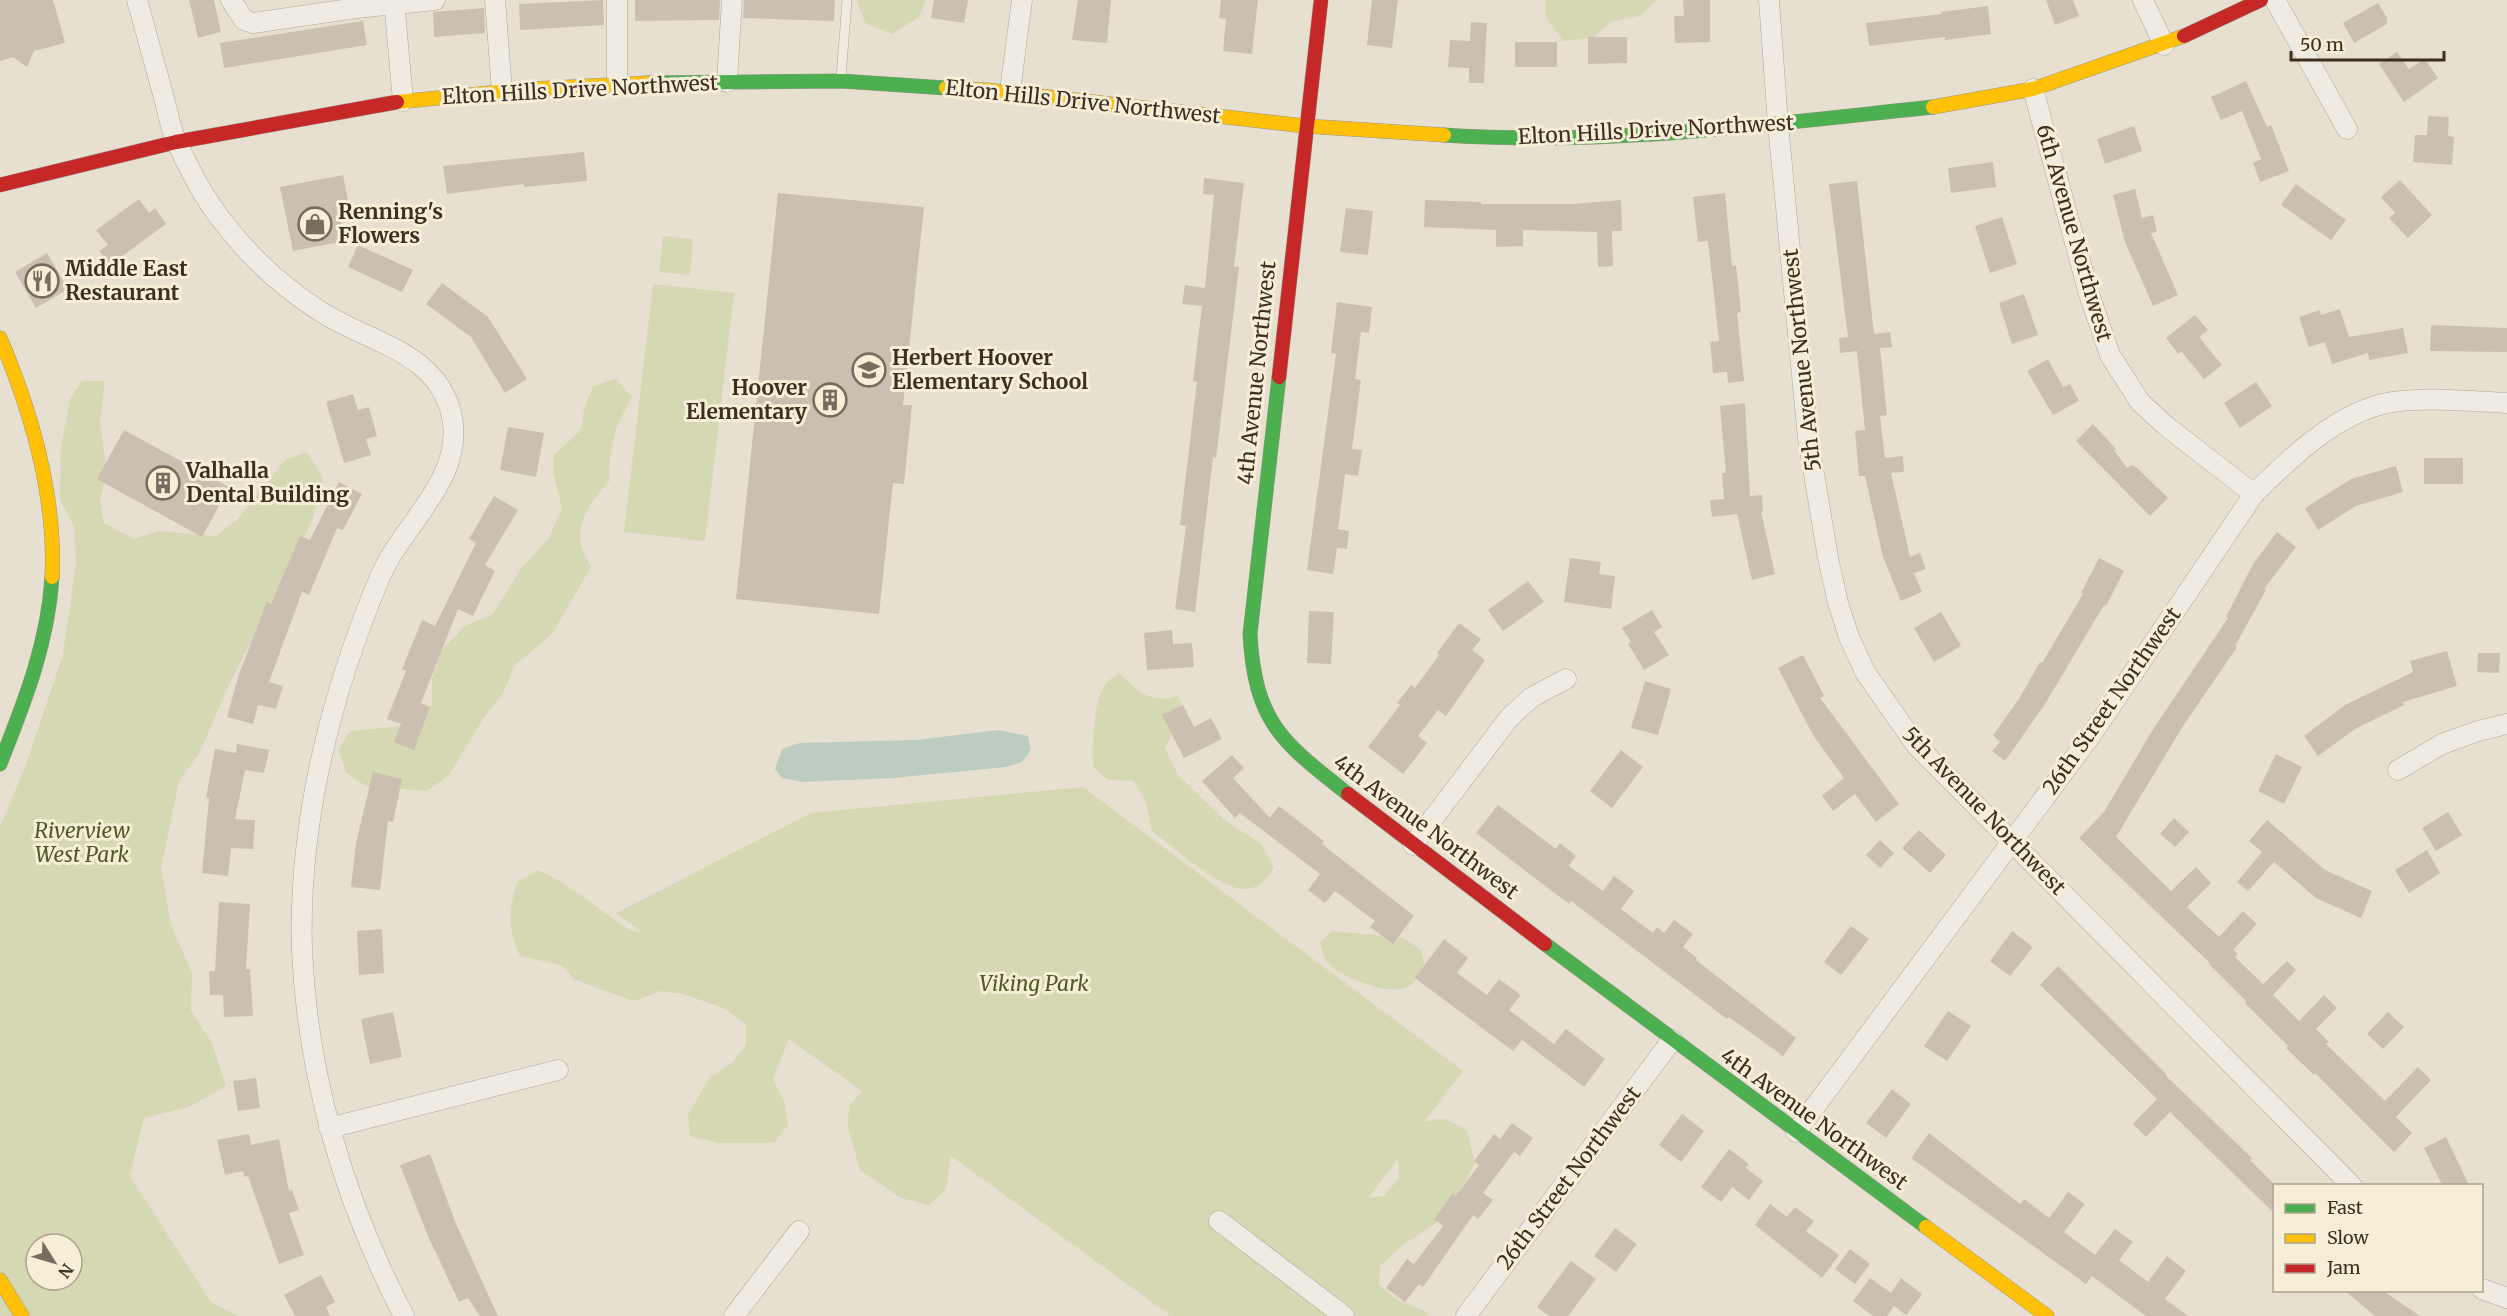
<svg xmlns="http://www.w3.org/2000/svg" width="2507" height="1316" font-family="Merriweather,serif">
<rect width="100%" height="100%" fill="#e7e0d1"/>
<g fill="#d6d7b3" fill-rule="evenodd">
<path d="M857,0H926L919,17L892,34L865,23Z"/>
<path d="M1545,0H1657L1640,16L1612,21L1593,38L1563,41L1546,18Z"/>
<path d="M663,236L693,239L690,275L659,272Z"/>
<path d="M653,284L734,293L705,541L624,532Z"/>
<path d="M616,379L632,397L616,428L610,458L609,482C594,498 576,520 581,545C583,552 588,560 591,567L552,634L515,665L503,693L485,716L449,775L427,791L366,786L346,773L339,750L350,731L413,725L432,704V679L442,649L466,625L492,615L521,569L549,538L562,508L553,472L554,455L581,430L584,409L593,386Z"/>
<path d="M82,381H105L100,422L107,473L100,500L104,523L134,539L159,531L216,536L238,519L285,460L307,452L323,477L312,521L227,689L200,752L179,781L161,869L171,925L192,973L191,1011L212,1043L226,1086L189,1107L144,1118L130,1176L211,1302L238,1316H0V827L27,762L63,655L76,564L74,526L60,500L61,447L70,399ZM36,1244H72V1280H36Z"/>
<path d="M1119,673C1137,691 1150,704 1177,696L1187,712L1176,726L1165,748L1178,775L1226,821L1261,844L1274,867C1267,878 1259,889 1246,889C1222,891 1172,846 1152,831L1146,802L1134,781L1108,780L1093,767C1093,744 1092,701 1107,682C1110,679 1115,676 1119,673Z"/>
<path d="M1083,787L1463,1071L1424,1122C1446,1116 1447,1119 1467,1131L1475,1163L1463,1187L1436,1223L1403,1245L1380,1266L1379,1285L1396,1299L1425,1311L1430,1316H1171L951,1156L946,1189L929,1205L901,1198L860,1170L848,1128L849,1106L862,1091L789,1039L773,1079L785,1103L788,1125L774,1143H719L690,1136L688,1115L710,1077L732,1063L746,1045V1024L723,1008L683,994L661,991L634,1001L575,980L561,965L520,956C507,925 508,914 517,882L538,870L562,882L629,930L643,933L616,913L811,813ZM1398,1158L1399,1178L1384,1196L1368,1198Z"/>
<path d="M1333,931L1404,938L1421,950L1425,966C1419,974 1414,986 1403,989C1384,993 1336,977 1326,960C1323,955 1322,947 1320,942Z"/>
</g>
<path fill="#bcccc2" d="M999,730L1028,736L1031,750L1022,762L1006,767L893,778L803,782L782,778L775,769L782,749L800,743L916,740Z"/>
<g fill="#cbbfb2">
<path d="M0,0H53L65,43L34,51L27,67L13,57L0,61Z"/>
<path d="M189,0H214L221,32L198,38Z"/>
<path d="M603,0L604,25L520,30L519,4Z"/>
<path d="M635,0H720L719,20L635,21Z"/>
<path d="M744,0H835L834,21L743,18Z"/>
<path d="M934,0H968L964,23L931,18Z"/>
<path d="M1078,0H1111L1107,43L1072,40Z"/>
<path d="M1221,0H1258L1252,54L1223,51L1226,19L1219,18Z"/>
<path d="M1372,0H1398L1392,48L1367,45Z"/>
<path d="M1683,0H1710V42L1675,43L1674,16H1684Z"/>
<path d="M2046,0H2073L2079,16L2055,25Z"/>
<path d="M2378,3L2387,18V24L2354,43L2343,23Z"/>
<path d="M1988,6L1991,34L1945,40V37L1869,46L1866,23L1942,14L1941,12Z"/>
<path d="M484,8L485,33L434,37L433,12Z"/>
<path d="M363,21L367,45L224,68L220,43Z"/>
<path d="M1471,22L1487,23L1484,83H1469V68L1448,67L1450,40L1470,41Z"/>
<path d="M1588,37H1627V63L1588,64Z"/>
<rect x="1515" y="42" width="42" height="25"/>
<path d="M2397,52L2409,69L2425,59L2438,78L2404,102L2379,64Z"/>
<path d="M2246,81L2267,127L2271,125L2289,171L2260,182L2253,163L2261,159L2242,111L2221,120L2211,97Z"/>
<path d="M2428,116L2449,117L2448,136L2454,137L2452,165L2413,162L2415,135H2427Z"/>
<path d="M2134,126L2142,151L2105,164L2097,139Z"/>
<path d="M584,152L587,181L524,187V184L447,194L443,166Z"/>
<path d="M1993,162L1996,187L1951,193L1948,168Z"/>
<path d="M343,175L349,205L339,208L345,241L293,251L280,187Z"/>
<path d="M1204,178L1244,183L1234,266L1239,267L1216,458L1213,457L1195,612L1175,609L1186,526L1180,525L1197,382L1193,381L1202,306L1182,304L1185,285L1205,288L1214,195L1203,194Z"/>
<path d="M2400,180L2432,215L2408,238L2389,218L2395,213L2381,197Z"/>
<path d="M1857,181L1874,334L1890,332L1892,347L1880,348L1887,415L1880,416L1885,458L1903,456L1904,472L1891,473L1910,557L1920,553L1926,569L1914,573L1922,592L1901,601L1883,557L1865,476H1859L1855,431L1865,430L1857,351L1840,353L1839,338L1848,337L1829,184Z"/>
<path d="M2296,184L2346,220L2331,240L2281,205Z"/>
<path d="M2135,189L2142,218L2153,215L2157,232L2151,233L2178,295L2153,306L2125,242L2113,195Z"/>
<path d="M778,193L924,207L903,405H912L904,484L893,483L879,614L736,599Z"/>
<path d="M1725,193L1732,266L1736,265L1741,312L1737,313L1744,381L1728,383L1727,372L1713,373L1710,342L1719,341L1708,241L1698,242L1693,197Z"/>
<path d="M139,199L149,213L155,208L166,224L110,265L99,251L108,245L96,230Z"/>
<path d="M1425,200L1481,202V204H1573L1621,200L1622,231H1612L1613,266L1598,267L1597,232L1523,230V246L1496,247V230L1424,227Z"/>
<path d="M1346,208L1373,211L1368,255L1340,252Z"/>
<path d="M2002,217L2017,264L1990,273L1975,226Z"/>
<path d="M358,245L413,270L402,292L348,267Z"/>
<path d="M47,253L68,289L36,308L15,272Z"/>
<path d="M442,283L488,317L527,379L505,393L471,337L426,304Z"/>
<path d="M2024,294L2038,335L2012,344L1999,303Z"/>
<path d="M1337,302L1372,307L1369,333L1361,332L1355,379L1361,380L1352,449L1362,450L1358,476L1345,474L1338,529L1349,531L1347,549L1337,548L1333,574L1307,570L1336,354L1331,353Z"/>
<path d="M2340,309L2349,337L2403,328L2408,353L2369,360L2368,353L2332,364L2325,342L2309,347L2299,317L2320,310L2321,315Z"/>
<path d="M2195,315L2208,330L2199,337L2222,365L2204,379L2181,351L2178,354L2166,338Z"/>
<path d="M2431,325L2507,328V352L2430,351Z"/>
<path d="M2048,359L2063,387L2070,384L2079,401L2053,415L2027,371Z"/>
<path d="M2256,382L2272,406L2240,428L2224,403Z"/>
<path d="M353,394L358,410L369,407L377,436L366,439L371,455L344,463L326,402Z"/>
<path d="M1745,403L1750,496L1762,495L1763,511L1761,512L1775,574L1752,580L1737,514L1712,517L1710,500L1724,499L1722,473H1726L1720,406Z"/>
<path d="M2093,424L2116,449L2114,450L2127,468L2132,465L2137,468L2168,498L2150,516L2076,441Z"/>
<path d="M508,427L544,433L536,477L500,470Z"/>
<path d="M124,430L229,487L202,537L97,479Z"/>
<rect x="2424" y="458" width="39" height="26"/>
<path d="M2396,466L2403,492L2356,506L2318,530L2305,508L2351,479Z"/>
<path d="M339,482L362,494L343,530L337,528L309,595L302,592L269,682L283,686L276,709L258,705L253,724L227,717L239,674L267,602L271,604L300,536L310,540Z"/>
<path d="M494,496L518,510L485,565L495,571L473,616L458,609L421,703L430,707L414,750L394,742L401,724L387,719L406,671L402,669L422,620L435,626L476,543L469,539Z"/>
<path d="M2277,532L2296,547L2264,589L2266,590L2235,646L2237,647L2183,726L2116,837L2171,891L2196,867L2211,883L2187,907L2219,937L2243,911L2257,924L2233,950L2238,954L2235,957L2263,984L2287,961L2296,970L2273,995L2299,1021L2324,995L2337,1008L2316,1029L2329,1042L2326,1044L2385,1101L2418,1067L2431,1080L2396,1117L2412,1133L2394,1152L2315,1073L2314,1075L2286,1048L2288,1046L2245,1003L2246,1001L2209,964L2210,963L2079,838L2104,812L2152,731L2228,618L2226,617L2253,564Z"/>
<path d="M1570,558L1601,562L1599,574L1615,576L1611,609L1564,602Z"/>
<path d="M2099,558L2124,571L2106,606L2104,605L2045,704L2005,761L1992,751L2000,742L1993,735L2019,699L2040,662L2042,663L2083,594L2081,593Z"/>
<path d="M1528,581L1544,602L1503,631L1488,610Z"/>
<path d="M1652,610L1662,627L1654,632L1669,655L1644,670L1628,644L1631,642L1622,628Z"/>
<path d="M1309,611L1334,612L1331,664L1307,663Z"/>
<path d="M1941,612L1961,646L1934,662L1914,628Z"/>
<path d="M1459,623L1481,639L1472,650L1485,660L1446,716L1438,710L1418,736L1427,743L1403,774L1368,747L1400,705L1397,703L1411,685L1415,688L1439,655L1437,653Z"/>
<path d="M1172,630L1173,644L1192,643L1194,667L1147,670L1144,633Z"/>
<path d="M2447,651L2457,686L2403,702L2404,705L2355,729L2318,756L2304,736L2345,705L2413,672L2410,661Z"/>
<path d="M2478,653H2500L2499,673L2477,672Z"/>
<path d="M1803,655L1824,696L1820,698L1899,804L1876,822L1855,794L1833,811L1822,796L1844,778L1813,735L1778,668Z"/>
<path d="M1645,681L1671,689L1658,735L1631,728Z"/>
<path d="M1183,705L1194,727L1211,718L1222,739L1184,758L1162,715Z"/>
<path d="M237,744L269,750L264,773L245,770L235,819L255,820L253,849L231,848L228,876L202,873L209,798H206L215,749L236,753Z"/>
<path d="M1621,750L1643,767L1612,808L1590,791Z"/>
<path d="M2276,754L2302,767L2284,804L2258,791Z"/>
<path d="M1232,755L1244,768L1233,778L1270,818L1279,806L1324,841L1322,844L1414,916L1393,944L1370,927L1375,921L1335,891L1325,903L1308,890L1320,874L1240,813L1235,818L1202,781Z"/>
<path d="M373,772L402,779L393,822L388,821L380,890L351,887L356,843Z"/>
<path d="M1498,805L1556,849L1560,843L1576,856L1569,866L1603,891L1614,876L1634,891L1621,909L1653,933L1657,927L1664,933L1674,920L1693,934L1683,947L1697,958L1696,960L1796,1038L1783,1056L1729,1017L1727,1019L1571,901L1569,904L1476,833Z"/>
<path d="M2448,812L2462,835L2436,851L2422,828Z"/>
<path d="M2174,818L2189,832L2175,847L2160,834Z"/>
<path d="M2267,820L2325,870L2372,891L2361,918L2316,898L2274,862L2248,891L2237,882L2262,852L2249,841Z"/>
<path d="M1919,830L1946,855L1930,873L1902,848Z"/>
<path d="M1880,840L1894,853L1880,868L1866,855Z"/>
<path d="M2427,850L2440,873L2409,893L2395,870Z"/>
<path d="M219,902L250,904L246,969H250L253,1016L224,1017L223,995H210L209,971H215Z"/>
<path d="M1851,926L1869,939L1841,975L1824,962Z"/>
<path d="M382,929L384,973L359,975L357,931Z"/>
<path d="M2012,931L2033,947L2010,976L1990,961Z"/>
<path d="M1444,939L1468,958L1457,973L1487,995L1499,979L1521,995L1509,1010L1554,1044L1566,1029L1605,1059L1584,1087L1522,1040L1513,1051L1415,978Z"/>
<path d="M2058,966L2167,1075L2166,1076L2252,1158L2250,1160L2274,1184V1213L2170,1112L2146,1137L2133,1124L2157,1099L2040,985Z"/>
<path d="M1948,1011L1971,1026L1947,1061L1924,1046Z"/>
<path d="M393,1012L402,1057L370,1064L361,1019Z"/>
<path d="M2388,1012L2404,1027L2383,1049L2367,1034Z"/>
<path d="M256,1078L260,1108L238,1111L233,1081Z"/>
<path d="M1892,1089L1911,1104L1886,1138L1866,1123Z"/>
<path d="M1682,1114L1704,1131L1681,1162L1659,1145Z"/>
<path d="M1512,1123L1533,1138L1520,1156L1514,1152L1483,1193L1493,1200L1478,1219L1473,1215L1423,1287L1419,1284L1405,1302L1386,1288L1407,1259L1414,1264L1443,1226L1434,1219L1453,1193L1456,1196L1479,1165L1474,1161L1494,1134L1500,1139Z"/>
<path d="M1929,1133L2020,1204L2024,1199L2049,1218L2068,1192L2085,1204L2064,1232L2095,1255L2115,1229L2133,1242L2119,1260L2148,1282L2167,1256L2186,1271L2165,1299L2188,1316H2146L2092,1276L2086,1284L1911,1158Z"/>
<path d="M249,1134L251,1145L279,1139L289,1191L292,1190L299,1210L289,1213L304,1255L279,1264L248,1176L244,1177L243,1171L225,1175L217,1140Z"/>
<path d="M2446,1137L2469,1185H2442L2424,1148Z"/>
<path d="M1729,1149L1749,1164L1746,1168L1763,1181L1749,1200L1732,1187L1721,1202L1701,1187Z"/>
<path d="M430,1154L456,1224L498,1316H480L468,1298L459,1302L428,1236L400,1165Z"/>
<path d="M1770,1204L1787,1217L1795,1207L1814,1221L1806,1231L1839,1255L1822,1278L1755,1225Z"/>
<path d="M1615,1228L1637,1244L1616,1272L1594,1256Z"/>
<path d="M1850,1249L1870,1264L1855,1284L1835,1269Z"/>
<path d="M1571,1261L1596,1279L1568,1316H1549L1537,1307Z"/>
<path d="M321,1275L335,1302L326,1307L330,1316H295L284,1295Z"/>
<path d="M1870,1278L1891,1293L1901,1278L1922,1294L1906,1315L1894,1306L1887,1316H1873L1853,1301Z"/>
<path d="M2344,1290H2382L2420,1316H2375Z"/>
</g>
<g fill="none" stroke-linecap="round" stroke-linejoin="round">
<defs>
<path id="lane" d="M841,78L847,0"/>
<g id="street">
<path d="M137,0C146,31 154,63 163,94C168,111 170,129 178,145C190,171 209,206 228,228C254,261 288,291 323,313C370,343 439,352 452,417C464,480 403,523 380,577C331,693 298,823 302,949C307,1077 345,1203 404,1316"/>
<path d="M231,0L244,20L253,23L356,8L435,0"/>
<path d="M394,0L403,101"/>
<path d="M495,0L502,92"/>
<path d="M1769,0L1778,124L1808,438L1828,558L1838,603L1849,637L1865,672L1916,745L2352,1186"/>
<path d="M2143,0L2164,45"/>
<path d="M2275,0L2347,129"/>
<path d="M727,82L732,0"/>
<path d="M617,84V0"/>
<path d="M2033,89L2089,294L2110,355L2140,402L2166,426L2254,494"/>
<path d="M1010,91L1022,0"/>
<path d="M2398,770L2442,744L2478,731L2507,724"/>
<path d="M1413,845L1509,718L1532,697L1566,679"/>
<path d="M329,1128L558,1070"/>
<path d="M1796,1132L2092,734L2254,494C2290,458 2339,410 2393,402C2430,397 2470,401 2507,403"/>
<path d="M1219,1221L1344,1316"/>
<path d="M2482,1289L2507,1298"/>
<path d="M734,1316L799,1231"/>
<path d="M1466,1316L1672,1040"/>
</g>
<g id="fast">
<path d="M648,83L841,81L946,88"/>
<path d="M1444,135C1607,146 1771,124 1933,107"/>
<path d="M1279,377L1250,634C1255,723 1282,742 1348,794"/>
<path d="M0,764C24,703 48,644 52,577"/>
<path d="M1545,944L1926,1227"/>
</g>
<g id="slow">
<path d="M946,88L986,90L1305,126L1444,135"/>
<path d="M397,102L531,89L648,83"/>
<path d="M1933,107L2033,89L2184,36"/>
<path d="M0,338C32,413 56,495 52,577"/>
<path d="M1926,1227L2047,1316"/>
<path d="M0,1280L22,1316"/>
</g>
<g id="jam">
<path d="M2184,36L2261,0"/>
<path d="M0,185L176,142L397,102"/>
<path d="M1279,377L1321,0"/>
<path d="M1348,794L1545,944"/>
</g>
</defs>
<use href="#lane" stroke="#ada599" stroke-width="10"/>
<use href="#street" stroke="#ada599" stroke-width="21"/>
<use href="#fast" stroke="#9c958a" stroke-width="15"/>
<use href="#slow" stroke="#9c958a" stroke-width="15"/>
<use href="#jam" stroke="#9c958a" stroke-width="15"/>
<use href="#lane" stroke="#efebe3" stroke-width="9"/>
<use href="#street" stroke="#efebe3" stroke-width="20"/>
<use href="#fast" stroke="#4caf50" stroke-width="14"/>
<use href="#slow" stroke="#ffc107" stroke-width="14"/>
<use href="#jam" stroke="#c62828" stroke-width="14"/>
</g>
<defs>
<symbol id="shop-ring" viewBox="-11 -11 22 22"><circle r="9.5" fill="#f7eed8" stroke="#786c5e" stroke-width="1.5"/><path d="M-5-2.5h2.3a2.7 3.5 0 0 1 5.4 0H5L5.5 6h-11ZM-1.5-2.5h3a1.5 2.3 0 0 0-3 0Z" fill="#786c5e"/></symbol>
<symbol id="restaurant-ring" viewBox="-11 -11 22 22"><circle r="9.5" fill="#f7eed8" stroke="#786c5e" stroke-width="1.5"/><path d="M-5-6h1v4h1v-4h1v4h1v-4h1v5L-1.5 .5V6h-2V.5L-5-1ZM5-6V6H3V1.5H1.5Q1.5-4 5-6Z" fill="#786c5e"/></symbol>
<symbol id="school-ring" viewBox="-11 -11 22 22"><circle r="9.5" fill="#f7eed8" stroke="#786c5e" stroke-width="1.5"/><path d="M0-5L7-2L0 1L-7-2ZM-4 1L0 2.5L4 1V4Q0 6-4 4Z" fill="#786c5e"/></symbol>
<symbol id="building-ring" viewBox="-11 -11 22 22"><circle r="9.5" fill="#f7eed8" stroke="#786c5e" stroke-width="1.5"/><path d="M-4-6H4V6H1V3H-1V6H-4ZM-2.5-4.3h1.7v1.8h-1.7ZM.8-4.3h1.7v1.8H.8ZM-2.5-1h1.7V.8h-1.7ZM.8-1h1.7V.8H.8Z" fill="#786c5e"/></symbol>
</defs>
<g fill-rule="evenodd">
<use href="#shop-ring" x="296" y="205" width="38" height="38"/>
<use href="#restaurant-ring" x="23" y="262" width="38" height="38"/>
<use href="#school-ring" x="850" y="351" width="38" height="38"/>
<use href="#building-ring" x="811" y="381" width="38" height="38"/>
<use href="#building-ring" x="144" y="464" width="38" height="38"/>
</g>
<g text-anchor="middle" stroke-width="6" stroke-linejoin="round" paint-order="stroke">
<g font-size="21" fill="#3d2e20" stroke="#f7eed8">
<text transform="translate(580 90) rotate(-3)" y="7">Elton Hills Drive Northwest</text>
<text transform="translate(1083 102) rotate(6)" y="7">Elton Hills Drive Northwest</text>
<text transform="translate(1656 130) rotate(-3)" y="7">Elton Hills Drive Northwest</text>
<text transform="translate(2074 233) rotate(74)" y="7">6th Avenue Northwest</text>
<text transform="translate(1802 360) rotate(-96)" y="7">5th Avenue Northwest</text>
<text transform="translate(1257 373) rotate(-84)" y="7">4th Avenue Northwest</text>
<text transform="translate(2112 701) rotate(-55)" y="7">26th Street Northwest</text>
<text transform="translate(1984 811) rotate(46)" y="7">5th Avenue Northwest</text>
<text transform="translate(1426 827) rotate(37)" y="7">4th Avenue Northwest</text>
<text transform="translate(1814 1119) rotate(36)" y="7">4th Avenue Northwest</text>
<text transform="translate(1569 1178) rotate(-53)" y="7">26th Street Northwest</text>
</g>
<g font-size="21" font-weight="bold" fill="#3d2e20" stroke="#f7eed8" text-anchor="start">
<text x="338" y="219">Renning's<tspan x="338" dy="24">Flowers</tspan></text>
<text x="65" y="276">Middle East<tspan x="65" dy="24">Restaurant</tspan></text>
<text x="892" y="365">Herbert Hoover<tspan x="892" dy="24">Elementary School</tspan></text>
<text x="807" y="395" text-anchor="end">Hoover<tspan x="807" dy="24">Elementary</tspan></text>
<text x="186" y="478">Valhalla<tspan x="186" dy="24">Dental Building</tspan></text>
</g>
<g font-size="21" font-style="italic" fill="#4d5a26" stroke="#f7eed8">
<text x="82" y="838">Riverview<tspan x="82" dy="24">West Park</tspan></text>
<text x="1034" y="991">Viking Park</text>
</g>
</g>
<rect x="2273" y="1184" width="210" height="108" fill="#f7eed8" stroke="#ada18e" stroke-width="1.5"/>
<rect x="2285" y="1204" width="30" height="9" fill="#4caf50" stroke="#ada18e" stroke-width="1.5"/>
<text x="2327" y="1214" font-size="18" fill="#3d2e20">Fast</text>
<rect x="2285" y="1234" width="30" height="9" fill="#ffc107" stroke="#ada18e" stroke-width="1.5"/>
<text x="2327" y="1244" font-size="18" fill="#3d2e20">Slow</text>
<rect x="2285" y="1264" width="30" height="9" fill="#c62828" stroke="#ada18e" stroke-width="1.5"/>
<text x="2327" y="1274" font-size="18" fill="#3d2e20">Jam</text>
<g transform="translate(54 1262) rotate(127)"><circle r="28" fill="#f7eed8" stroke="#ada18e" stroke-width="1.5"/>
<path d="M0-4.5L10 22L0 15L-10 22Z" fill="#786c5e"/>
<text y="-9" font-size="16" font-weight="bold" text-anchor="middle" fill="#3d2e20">N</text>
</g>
<path d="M2291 51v9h153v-9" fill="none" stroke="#3d2e20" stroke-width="3"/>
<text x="2300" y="51" font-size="18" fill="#3d2e20" stroke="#f7eed8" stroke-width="4.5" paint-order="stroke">50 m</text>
</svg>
